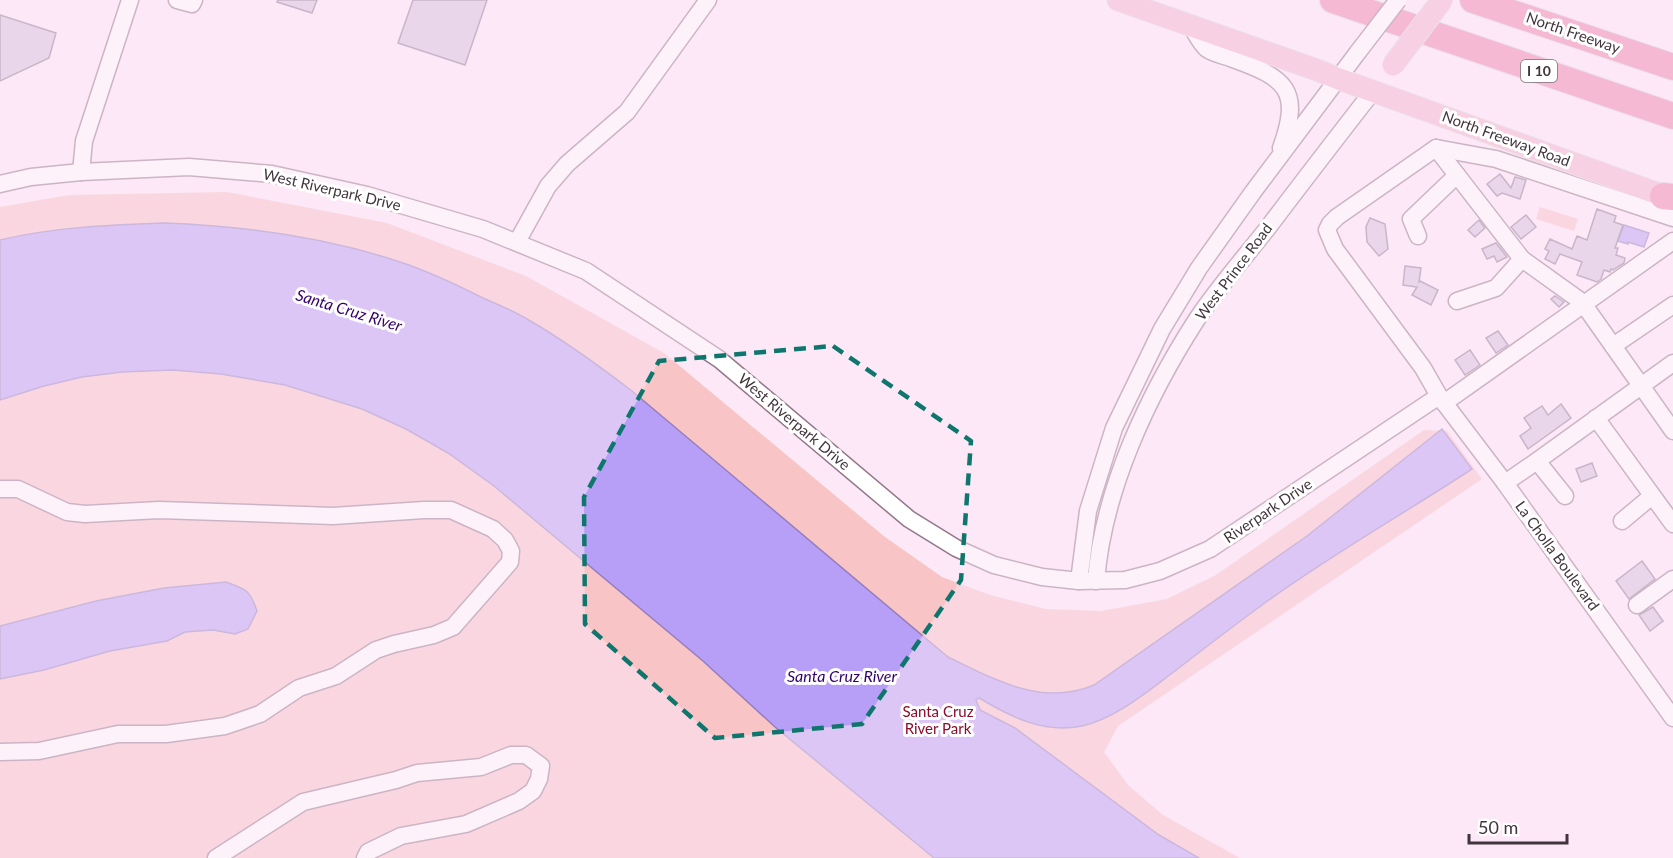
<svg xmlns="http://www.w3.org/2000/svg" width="1673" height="858" font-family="Lato,sans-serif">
<rect width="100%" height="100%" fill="#fce8f6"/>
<g fill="#f9c4c5">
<path d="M227,192L387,223L526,276L664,353L885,537L942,577L990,595L1046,609L1101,611L1167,599L1216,575L1424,430L1447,431L1482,479L1118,726L1104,752L1128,785L1163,815L1240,858H0V207L69,195Z"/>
<path d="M1540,207L1578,219L1574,231L1536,219Z"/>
</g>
<g fill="#b79ef6" stroke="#947ebe" stroke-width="1.5">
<path d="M164,223C246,226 328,237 406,264C432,273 457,285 481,297C496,304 512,310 527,319C564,340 598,365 632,391L948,657C996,680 1042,707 1094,685L1307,536L1442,429L1472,469C1405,513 1334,553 1269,600C1237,623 1206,647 1175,671C1148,691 1115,719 1082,726C1044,734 1011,717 979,698L976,700L980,710L1015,728L1159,835L1199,858H934L775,727L703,661L494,486L448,453L406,429L362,409L285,385L221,374L173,370L122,372L82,377L44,386L0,400V240C54,227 109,225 164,223Z"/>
<path d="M1624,225L1649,233L1644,247L1628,242V244L1618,241Z"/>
<path d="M226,582C246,589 250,590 257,611L248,629L235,634L213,630L185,632L167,641L110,651L44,670L0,679V626L96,601L164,588Z"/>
</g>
<g fill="#d6c1de" stroke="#8c7993" stroke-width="1.5">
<path d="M278,0H317L312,13L277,2Z"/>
<path d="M413,0H487L465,65L398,43Z"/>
<path d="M0,15L56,33L49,58L0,81Z"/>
<path d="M1500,174L1511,188L1515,177L1526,180L1520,199L1502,193L1497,196L1487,184Z"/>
<path d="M1597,209L1616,216L1614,222L1623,225L1615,248H1618L1616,255L1625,258L1624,263L1613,270L1611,269L1610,272L1604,270L1601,279L1597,282L1577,275L1582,262L1560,254L1555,264L1545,259L1549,251L1545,249L1550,239L1572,249L1577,236L1587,240Z"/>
<path d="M1526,215L1536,227L1521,239L1511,227Z"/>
<path d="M1370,218L1385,224L1388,249L1379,256L1367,242L1366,227Z"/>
<path d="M1479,220L1485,228L1475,237L1468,230Z"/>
<path d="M1496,243L1507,257L1497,262L1494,256L1487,259L1482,249Z"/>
<path d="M1405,266L1421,268L1419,282L1420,281L1438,290L1431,305L1412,295L1417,287L1403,285Z"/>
<path d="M1555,296L1564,302L1559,307L1551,299Z"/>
<path d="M1498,331L1508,345L1496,353L1486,338Z"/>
<path d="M1470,350L1480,365L1465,375L1455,360Z"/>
<path d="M1561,404L1571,418L1528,449L1520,436L1531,428L1524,418L1542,406L1548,415Z"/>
<path d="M1592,463L1597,476L1581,482L1576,469Z"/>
<path d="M1642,561L1655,579L1629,599L1616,581Z"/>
<path d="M1653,607L1663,621L1650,631L1639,615Z"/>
</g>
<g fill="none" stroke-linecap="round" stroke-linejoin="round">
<defs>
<g id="minor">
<path d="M177,0L192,4L194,0"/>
<path d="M1191,26C1195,32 1201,45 1207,49C1214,54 1226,56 1233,59C1286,78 1302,90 1281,148"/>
<path d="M1436,148L1522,259L1582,302L1673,431"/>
<path d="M81,172L84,141L130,0"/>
<path d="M0,184L31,177L81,172L189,167L272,174L367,195L483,229L586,271L719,359L909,519L956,548L994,565L1042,577L1079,581L1125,580L1160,571L1210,549L1439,396"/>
<path d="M1673,218L1496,159L1436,148L1337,217L1330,224L1327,230L1335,249L1423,368L1439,396L1505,483L1673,718"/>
<path d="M1418,236L1411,219L1457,175"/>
<path d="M517,242L548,186L567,164L627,112L708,0"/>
<path d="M1457,301L1496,288L1522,259"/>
<path d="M1613,346L1673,305"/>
<path d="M1444,403L1673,241"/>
<path d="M1596,418L1673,524"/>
<path d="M1505,483L1537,461"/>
<path d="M0,489H18L67,512L85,514L159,510L333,516L424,510H451L493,529L505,540L511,551L510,562L453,627L434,635L394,644L376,650L336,676L299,688L260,714L225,726L166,734H118L39,751L0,752"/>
<path d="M1565,496L1537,461L1673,363"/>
<path d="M1622,521L1652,496"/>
<path d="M1079,581L1088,511L1114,428L1162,329L1199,268L1253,192L1358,52"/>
<path d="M1096,581C1103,490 1148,395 1197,319C1219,286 1246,256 1270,225C1304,180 1338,136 1373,91"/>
<path d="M1637,605L1673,579"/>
<path d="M216,858L303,802L396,780L417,773L481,767L511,755H526L541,766L539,779L533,791L519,801L466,824L401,836L368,852L365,858"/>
</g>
<path id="major" d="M1118,0L1317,70L1339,79L1673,199"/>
<g id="highway">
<path d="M1333,0L1673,116"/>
<path d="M1473,0L1673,67"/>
<path d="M1663,196L1673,197"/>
</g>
</defs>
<use href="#minor" stroke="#93778b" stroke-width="19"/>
<use href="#major" stroke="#d9d7d8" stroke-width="23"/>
<use href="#highway" stroke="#d9d7d8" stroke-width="28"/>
<use href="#minor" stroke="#fff" stroke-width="16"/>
<use href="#major" stroke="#f4b3cc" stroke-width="21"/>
<use href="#highway" stroke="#ed80aa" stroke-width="26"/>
<defs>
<path id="minor-bridge" d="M1358,52L1398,0"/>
<path id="major-bridge" d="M1393,65L1442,0"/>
</defs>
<use href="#minor-bridge" stroke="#93778b" stroke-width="19" stroke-linecap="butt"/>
<use href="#major-bridge" stroke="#d9d7d8" stroke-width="23" stroke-linecap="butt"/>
<use href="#minor-bridge" stroke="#fff" stroke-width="16"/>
<use href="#major-bridge" stroke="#f4b3cc" stroke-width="21"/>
</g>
<path d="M0 0H1673V858H0ZM833,346L971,441L961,580L862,724L715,738L585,624L584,497L659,361Z" fill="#fce8f6" fill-opacity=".55" fill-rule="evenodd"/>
<path fill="none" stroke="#0f766e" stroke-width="4.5" stroke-dasharray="12 8" stroke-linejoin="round" d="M833,346L971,441L961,580L862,724L715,738L585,624L584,497L659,361Z"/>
<g text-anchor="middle" stroke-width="6" stroke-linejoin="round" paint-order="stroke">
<rect fill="#fff" stroke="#7a7277" stroke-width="1.5" x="1521" y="60" width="36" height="22" rx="4.5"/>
<g font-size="14" font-weight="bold" fill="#41353d">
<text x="1539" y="76">I 10</text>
</g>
<g font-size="15" fill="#41353d" stroke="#fff">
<text transform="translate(1573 33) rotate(19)" y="5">North Freeway</text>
<text transform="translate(1506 139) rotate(20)" y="5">North Freeway Road</text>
<text transform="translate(332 190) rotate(13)" y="5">West Riverpark Drive</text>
<text transform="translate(1234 272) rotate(-53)" y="5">West Prince Road</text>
<text transform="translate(794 422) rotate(40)" y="5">West Riverpark Drive</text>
<text transform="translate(1268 511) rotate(-34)" y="5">Riverpark Drive</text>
<text transform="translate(1557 556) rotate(54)" y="5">La Cholla Boulevard</text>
</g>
<g font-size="15" fill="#8b0d2a" stroke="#fff">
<text x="938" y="717">Santa Cruz<tspan x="938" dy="17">River Park</tspan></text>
</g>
<g font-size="16" font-style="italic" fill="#35006b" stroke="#fff">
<text transform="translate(349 310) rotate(17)" y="6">Santa Cruz River</text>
<text x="842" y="682">Santa Cruz River</text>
</g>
</g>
<path d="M1469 834v9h98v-9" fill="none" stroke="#41353d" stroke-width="3"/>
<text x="1478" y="834" font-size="18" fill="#41353d" stroke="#ffffff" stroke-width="4.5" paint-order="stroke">50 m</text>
</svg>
